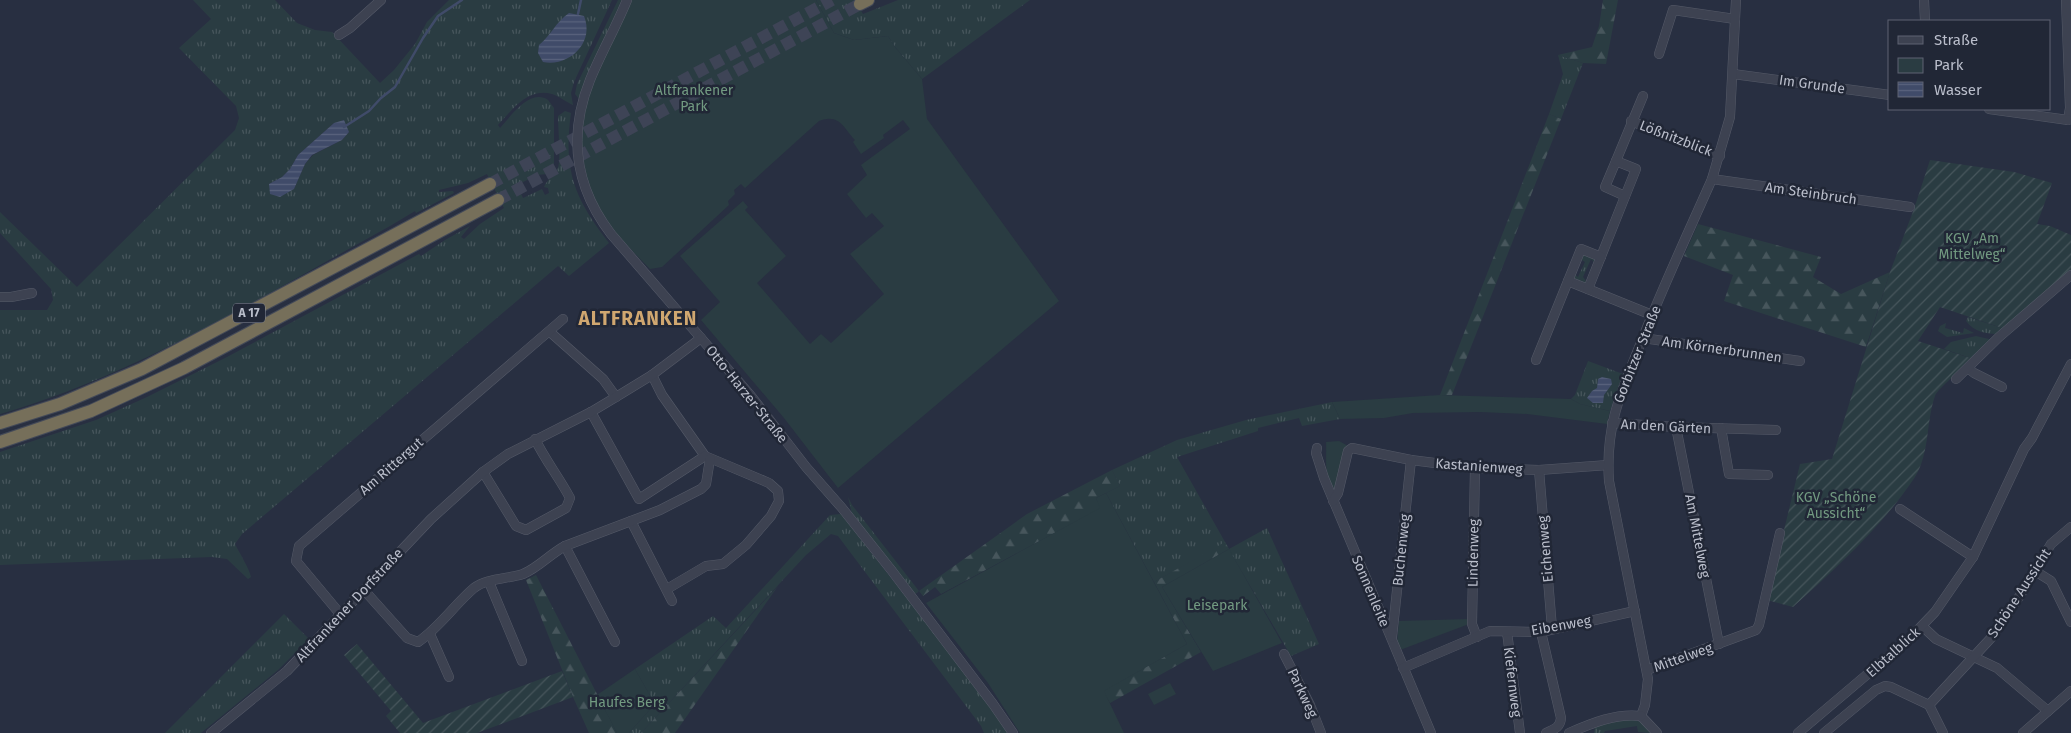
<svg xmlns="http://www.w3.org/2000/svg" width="2071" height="733" font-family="'Fira Sans',sans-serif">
<defs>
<pattern id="grass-tufts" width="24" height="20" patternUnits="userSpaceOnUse" patternTransform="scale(1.25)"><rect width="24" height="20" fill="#2a3c42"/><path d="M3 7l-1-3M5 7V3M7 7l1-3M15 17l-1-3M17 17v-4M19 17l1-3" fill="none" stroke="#47565c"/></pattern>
<pattern id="forest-firs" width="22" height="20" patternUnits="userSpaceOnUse" patternTransform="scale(1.25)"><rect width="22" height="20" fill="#2a3c42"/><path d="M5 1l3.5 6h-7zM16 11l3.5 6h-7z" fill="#47565c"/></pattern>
<pattern id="garden-furrows" width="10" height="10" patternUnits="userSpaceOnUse" patternTransform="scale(1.25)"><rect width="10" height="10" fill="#2a3c42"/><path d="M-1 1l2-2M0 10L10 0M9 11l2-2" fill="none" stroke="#47565c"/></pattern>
<pattern id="water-rules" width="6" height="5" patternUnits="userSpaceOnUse" patternTransform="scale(1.25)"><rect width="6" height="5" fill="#404b69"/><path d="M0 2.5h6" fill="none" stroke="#5a637d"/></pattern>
</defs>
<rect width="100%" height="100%" fill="#282f41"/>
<g fill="url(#grass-tufts)" fill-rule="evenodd">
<path d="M193,0H275L297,23L315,30L332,32L380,83L394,70L415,44L427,22L449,0H612L574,82L571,93L573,105C566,102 559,96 552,94C528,87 512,110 498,125L500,128C511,116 530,88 548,100L554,108V164L547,174L537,175L517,185L523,198L542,189L545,195L549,193L548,188L544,187C547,179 555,176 558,168C561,159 558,127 558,116L565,111L571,113C563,170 574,198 609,243L569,276L558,266L242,534L235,544C239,552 250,570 251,577L248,579L227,559L212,557L0,565V452L96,420L147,397L227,357L419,254L421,256L445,240L470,226L461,237L464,239L480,224L504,208L487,174L468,183L439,190V192L453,191L454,193L416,213L415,211L390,226C264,295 139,374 0,414V310H47L53,300L51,289L0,233V212L77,287L235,130L239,118L236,106L179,48L211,19ZM334,123L349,132L342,140L313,155L305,164L294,189L269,184L282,177L290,169L298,155Z"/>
<path d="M618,0H622L586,79L579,99L575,94L577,84Z"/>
<path d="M816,0H855L863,14L898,0H1030L922,79L895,47L888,36L854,40L834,33Z"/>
<path d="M1558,55L1583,63L1561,119L1549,114L1563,74Z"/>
<path d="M1582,254L1593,256L1596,260L1595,263L1591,259L1583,277L1587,282L1583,284L1574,280L1573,273L1578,277L1585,262L1579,258Z"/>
<path d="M1968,317L2005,329L1999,334C1987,334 1974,332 1966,321Z"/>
<path d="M1946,323L1945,328L1963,333L1964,328L1974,333L1947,337L1938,331L1940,326Z"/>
<path d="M1976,336L1993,340L1973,359L1944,349L1951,342Z"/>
<path d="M1588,361L1623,374L1610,411L1580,404L1571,399L1575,395Z"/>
<path d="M1332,402L1340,419L1302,426L1299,418L1258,428V431L1177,457L1229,549L1267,528L1319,644L1291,656L1225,543L1154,582L1106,493L1120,486L1112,470L1177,440L1246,420Z"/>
<path d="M848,497L852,505L919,591L914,595L852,514Z"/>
<path d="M841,514L977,688L1008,733H984L981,726L838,536L831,534L806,555L641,733H629L655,704L635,669L713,616L726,628L830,515Z"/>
<path d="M284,614L309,639L278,670L201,733H165Z"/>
<path d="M1628,719L1642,722L1653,733L1638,732L1637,726L1605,731L1604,733H1594L1595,726Z"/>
</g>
<g fill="url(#forest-firs)">
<path d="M1603,0H1618L1606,64L1583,63L1558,55L1592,47L1599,26Z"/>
<path d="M1549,114L1561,119L1452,395H1440Z"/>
<path d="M1698,224L1821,257L1813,277L1841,294L1890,272L1866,347L1724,301L1733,275L1684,256Z"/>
<path d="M1112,470L1120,486L1096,498L1101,508L941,594L935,587L923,596L919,591L1027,514Z"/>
<path d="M1225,542L1229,549L1162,587L1201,652L1110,703L1103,691L1187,644L1154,582Z"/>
<path d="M536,575L617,733H589L573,697L526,580Z"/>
<path d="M778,586L675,733H641Z"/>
</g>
<g fill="#2a3c42">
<path d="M632,0H816L834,33L854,40L888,36L895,47L922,79L927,119L1059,301L838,488L784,418L701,320L720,302L680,256L743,201L748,207L745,210L786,256L757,283L810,344L821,334L831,343L884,294L850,254L884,226L872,213L866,218L847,194L867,175L861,165L910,129L903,120L883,135L884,138L861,154L853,142L855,140C843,127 839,113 819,121L745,188L741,184L734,190L735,194L728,201L729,205L662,267L650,269C636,255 621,240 609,224C588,196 578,154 583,119C589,79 615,37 632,0Z"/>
<path d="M1440,395L1571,399L1580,404L1610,411L1607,424L1527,414L1480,412L1413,413L1384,418L1340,419L1332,402Z"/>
<path d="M1339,441L1350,447L1335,489H1334C1323,471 1327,461 1326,442Z"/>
<path d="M1106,493L1187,644L1104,691L1124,733H1020L988,683L926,603L1100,508L1096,498Z"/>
<path d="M1229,549L1282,643L1213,671L1162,587Z"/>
<path d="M1469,619V624L1400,650L1397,643L1399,621Z"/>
<path d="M635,669L655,704L629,733H617L597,695Z"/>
<path d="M1170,683L1176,694L1154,705L1148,694Z"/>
</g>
<g fill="url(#garden-furrows)">
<path d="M1930,160L2014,172L2052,183L2037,224L2050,226L2071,235V273L2005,329L1940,307L1918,341L1973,359C1966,366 1937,389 1935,396C1926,421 1930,453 1915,477C1882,527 1837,567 1793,607L1767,600L1800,464L1832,459L1890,272L1914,209Z"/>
<path d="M357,644L423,723L562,671L573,697L477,733H400L386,716L391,711L344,655Z"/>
</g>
<g fill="url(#water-rules)">
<path d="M569,13L584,16C595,43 569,67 543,62L538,53L539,45C552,34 555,23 569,13Z"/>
<path d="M344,120L349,132L342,140L312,155L305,164L294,189L280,197L270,194L269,184L282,177L290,169L298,155L334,123Z"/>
<path d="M1602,377L1611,379L1612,384L1604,395L1603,403H1593L1587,398L1592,391L1597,388L1598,379Z"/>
</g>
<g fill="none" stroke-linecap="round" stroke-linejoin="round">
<g stroke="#404b69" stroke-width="2.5">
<path d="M578,14L581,0"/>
<path d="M344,127L369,111L381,98L395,87L423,38L438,16L462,0"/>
</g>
<g stroke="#3e4456" stroke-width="12" stroke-dasharray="12 6" stroke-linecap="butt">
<path d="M490,184L832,0"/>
<path d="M498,200L860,4"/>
</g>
<defs>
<g id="minor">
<path d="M627,0C616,27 601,53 590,80C568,135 575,187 611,234L751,396L806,467L842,508L892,571L993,704L1013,733"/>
<path d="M1924,0L1925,21"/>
<path d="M2066,0L2070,108L2068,120"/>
<path d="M339,35L350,28L381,0"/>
<path d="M1659,54L1673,10L1735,19"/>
<path d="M1733,74L1890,95"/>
<path d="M1989,109L2068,120"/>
<path d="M1631,121L1720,156"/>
<path d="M1616,161L1605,187L1625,196"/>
<path d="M1712,179L1910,207"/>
<path d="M1568,281L1652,315"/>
<path d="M1588,289L1636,169L1616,161L1643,96"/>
<path d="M0,297H11L32,293"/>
<path d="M550,332L603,379L616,397"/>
<path d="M1643,338L1800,361"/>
<path d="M1536,360L1581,249L1601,257"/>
<path d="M1968,368L1974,373L2002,387"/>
<path d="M652,375L662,395L705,456L769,483L778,491L779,501L771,516L746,545L723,564L706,566L667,589"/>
<path d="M1956,379L1999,337L2071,275"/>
<path d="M591,412L639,499L705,456"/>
<path d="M1612,423L1676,427L1776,430"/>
<path d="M1676,427L1719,644"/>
<path d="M1721,428L1729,474L1768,475"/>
<path d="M1317,448L1316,453L1324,478L1431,733"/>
<path d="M1475,468L1472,624L1477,637"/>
<path d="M1539,470L1552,628"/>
<path d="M483,472L516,526L526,530L566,508L570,498C559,477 545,460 535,439"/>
<path d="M1333,501L1338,493L1348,451L1352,448L1411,460L1475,468L1539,470L1608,465"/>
<path d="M1900,509L1973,557"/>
<path d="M631,521L672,601"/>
<path d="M565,546L615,642"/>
<path d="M2035,571L2051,581L2071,622"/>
<path d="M489,582L522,661"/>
<path d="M364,590L407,638L418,642C440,627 454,605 474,588C487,578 508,579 523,574C538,568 550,554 565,546L660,510L701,489L706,484L710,459"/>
<path d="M341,615L296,561L299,546L563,319"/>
<path d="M1922,626L1936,639L1997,668L2048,711"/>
<path d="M1507,632L1520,733"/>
<path d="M1541,632L1561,718C1560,728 1554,729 1546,733"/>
<path d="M430,634L449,677"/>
<path d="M1392,637L1411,460"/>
<path d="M1284,654L1310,705L1321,733"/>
<path d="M1403,668L1490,631L1541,632L1635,611"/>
<path d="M1647,670L1756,630L1759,625L1780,533"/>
<path d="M1929,705L1943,733"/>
<path d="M1641,716L1645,705L1648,679L1609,481C1605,422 1623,388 1644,335C1665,282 1689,231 1712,179L1730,117L1736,0"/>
<path d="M1641,716L1657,733"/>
<path d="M211,733L287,671L431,519L483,472L508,454L591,412L616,397L652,375L701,338"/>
<path d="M1569,733C1592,723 1616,713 1641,716"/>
<path d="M1798,733L1909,639L1935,612L1973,557L2024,449L2032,438L2071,364"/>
<path d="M1824,733L1876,690L1885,686L1891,687L1929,705L1991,638L2019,597L2051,544L2071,527"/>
<path d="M2023,733L2071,691"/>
</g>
<g id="highway">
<path d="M860,4L868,0"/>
<path d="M0,423L60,404L142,369L490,184"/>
<path d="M0,442L91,411L184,368L498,200"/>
</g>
</defs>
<use href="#minor" stroke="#555a68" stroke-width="10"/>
<use href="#highway" stroke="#444a58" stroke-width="14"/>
<use href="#minor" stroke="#3d4251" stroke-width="9"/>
<use href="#highway" stroke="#766f5a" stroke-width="12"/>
</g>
<g text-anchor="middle" stroke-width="5" stroke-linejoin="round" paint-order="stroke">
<rect fill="#212736" stroke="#8c919e" stroke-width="1" x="233" y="303.5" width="32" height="19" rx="4"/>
<g font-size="12" font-weight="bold" fill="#babecb">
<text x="249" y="317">A 17</text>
</g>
<g font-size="14" fill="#babecb" stroke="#212736">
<text transform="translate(1812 84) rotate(8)" y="5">Im Grunde</text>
<text transform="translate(1676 138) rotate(21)" y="5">Lößnitzblick</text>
<text transform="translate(1811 193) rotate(8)" y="5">Am Steinbruch</text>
<text transform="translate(1722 349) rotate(8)" y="5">Am Körnerbrunnen</text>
<text transform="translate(1637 354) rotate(-68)" y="5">Gorbitzer Straße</text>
<text transform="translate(747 394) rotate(51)" y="5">Otto-Harzer-Straße</text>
<text transform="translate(1666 426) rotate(3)" y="5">An den Gärten</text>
<text transform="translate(391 466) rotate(-41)" y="5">Am Rittergut</text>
<text transform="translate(1479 466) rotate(4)" y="5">Kastanienweg</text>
<text transform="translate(1698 536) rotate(79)" y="5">Am Mittelweg</text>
<text transform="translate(1545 549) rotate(-95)" y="5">Eichenweg</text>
<text transform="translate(1401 550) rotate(-84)" y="5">Buchenweg</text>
<text transform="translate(1473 553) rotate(-89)" y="5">Lindenweg</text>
<text transform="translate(1371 591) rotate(67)" y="5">Sonnenleite</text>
<text transform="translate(2019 593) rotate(-57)" y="5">Schöne Aussicht</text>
<text transform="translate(349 605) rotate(-47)" y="5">Altfrankener Dorfstraße</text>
<text transform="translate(1561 625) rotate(-10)" y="5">Eibenweg</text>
<text transform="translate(1893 652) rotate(-42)" y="5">Elbtalblick</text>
<text transform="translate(1683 657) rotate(-20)" y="5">Mittelweg</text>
<text transform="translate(1513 682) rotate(83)" y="5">Kiefernweg</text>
<text transform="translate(1303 693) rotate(65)" y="5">Parkweg</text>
</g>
<g font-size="14" fill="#729a81" stroke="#212736">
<text x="694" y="95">Altfrankener<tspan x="694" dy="16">Park</tspan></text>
<text x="1972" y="243">KGV „Am<tspan x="1972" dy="16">Mittelweg“</tspan></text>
<text x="1836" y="502">KGV „Schöne<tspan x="1836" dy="16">Aussicht“</tspan></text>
<text x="1217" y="610">Leisepark</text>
<text x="627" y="707">Haufes Berg</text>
</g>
<g font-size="19" font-weight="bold" letter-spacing="1" fill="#d0a770" stroke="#212736">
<text x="638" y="325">ALTFRANKEN</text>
</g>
</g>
<rect x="1888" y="20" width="162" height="90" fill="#212736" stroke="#5e6372"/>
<rect x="1898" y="36" width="25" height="8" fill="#3d4251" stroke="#5e6372"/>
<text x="1934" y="45" font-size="15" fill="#babecb">Straße</text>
<rect x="1898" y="58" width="25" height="15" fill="#2a3c42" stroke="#5e6372"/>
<text x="1934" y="70" font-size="15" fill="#babecb">Park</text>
<rect x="1898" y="82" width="25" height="15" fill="url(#water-rules)" stroke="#5e6372"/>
<text x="1934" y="95" font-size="15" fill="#babecb">Wasser</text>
</svg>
